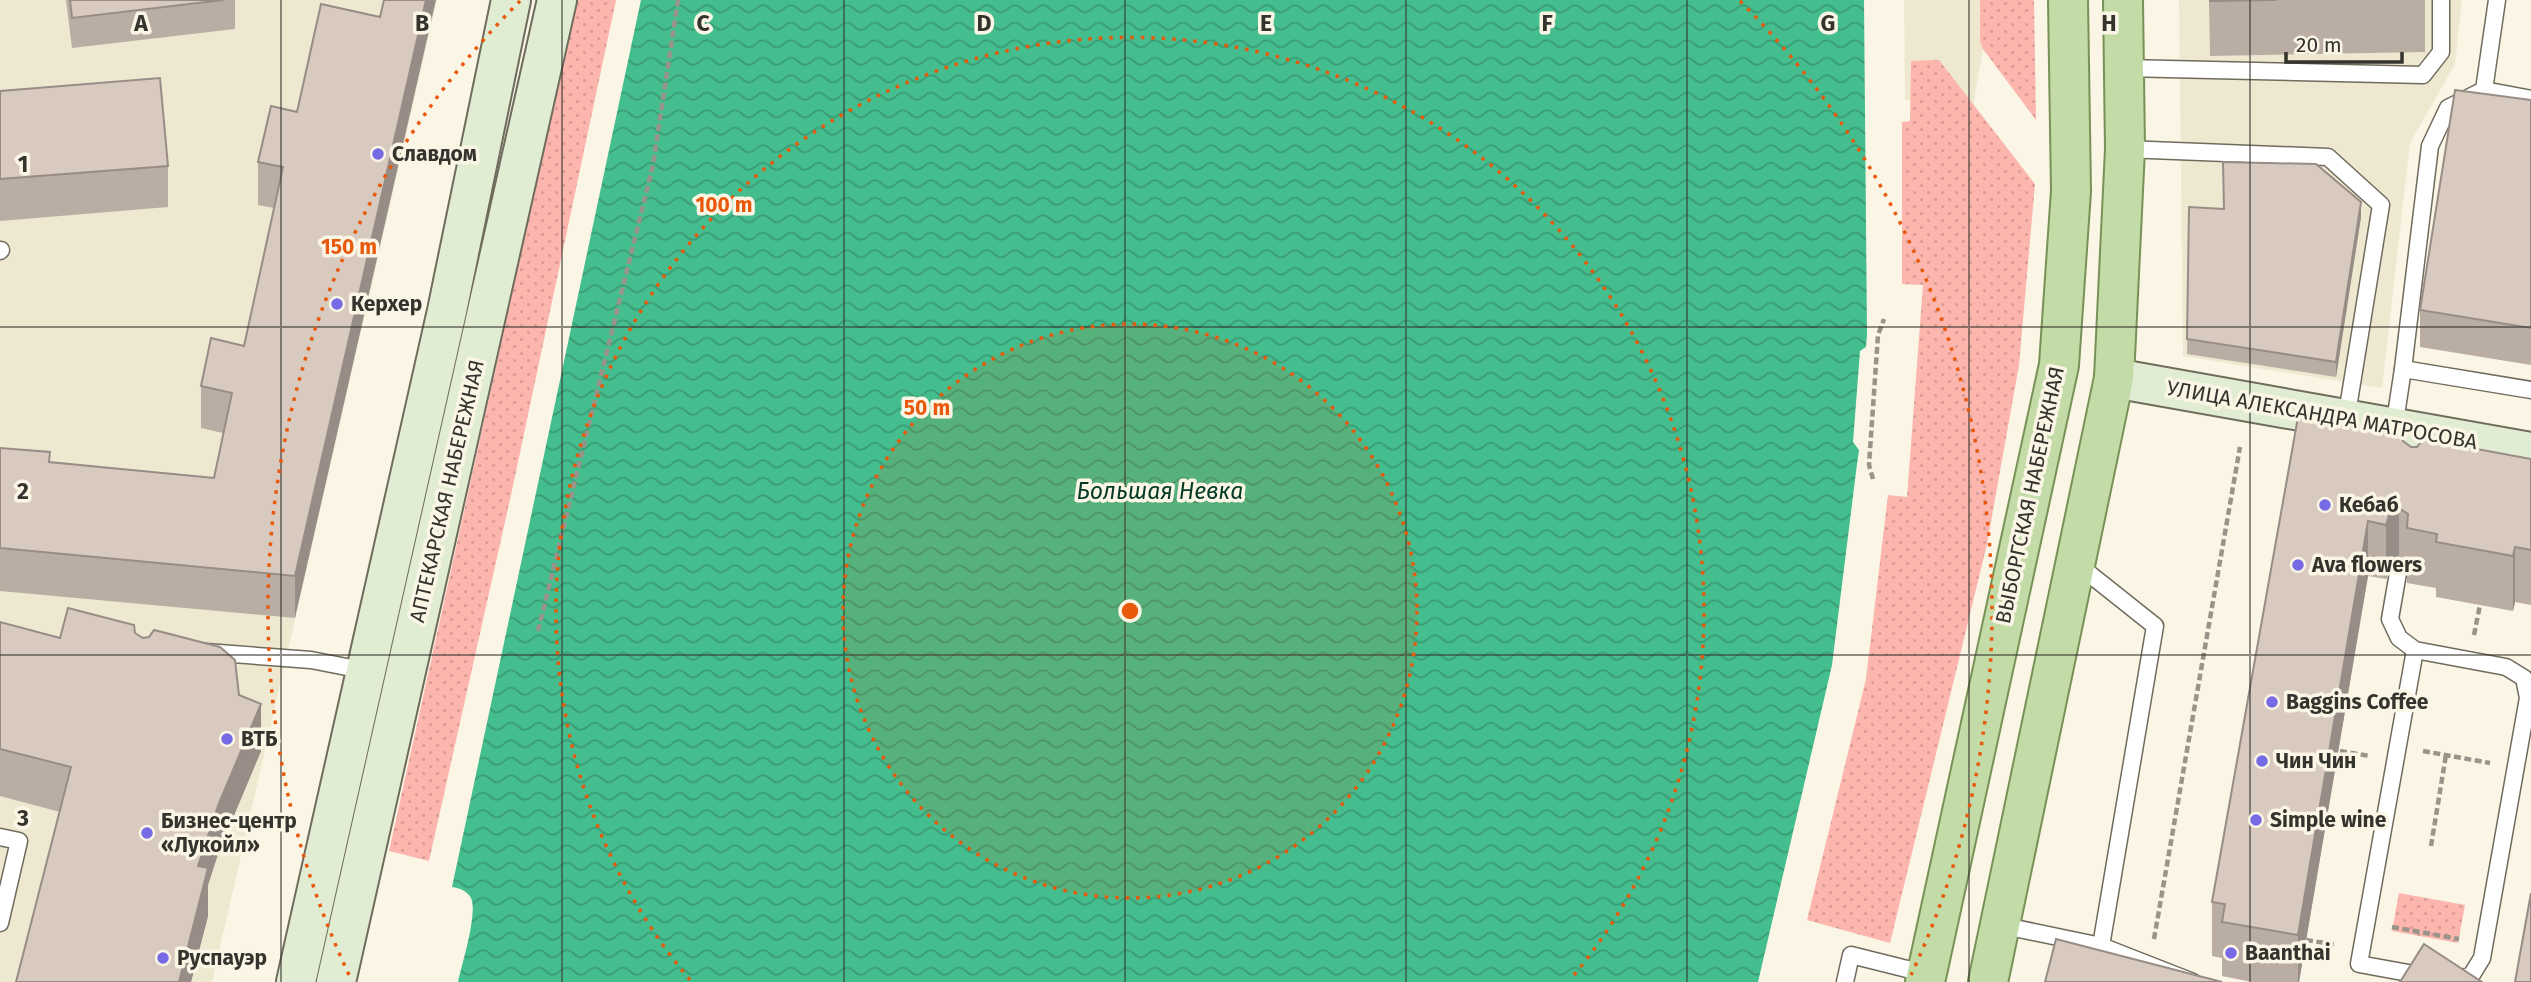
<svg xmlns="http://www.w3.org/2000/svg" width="2531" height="982" font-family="'Fira Sans',sans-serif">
<defs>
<pattern id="grass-dots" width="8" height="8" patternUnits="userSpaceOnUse" patternTransform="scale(1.75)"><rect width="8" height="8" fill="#fcb6ae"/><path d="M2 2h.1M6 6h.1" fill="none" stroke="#d99d96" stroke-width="1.8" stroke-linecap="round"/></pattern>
<pattern id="water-waves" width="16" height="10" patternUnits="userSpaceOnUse" patternTransform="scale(1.75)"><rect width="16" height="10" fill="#44be8e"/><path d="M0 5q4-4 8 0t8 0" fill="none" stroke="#3a9b74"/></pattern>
</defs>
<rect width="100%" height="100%" fill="#faf5e5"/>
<g fill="#efe8d1">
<path d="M0,0H437L212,982H0Z"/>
<path d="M1904,0H1982L1983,49L1973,106L1905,100Z"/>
<path d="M2179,0H2462L2455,64L2410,143L2382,388L2183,356Z"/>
</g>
<g fill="url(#grass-dots)">
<path d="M577,0H616L511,495L429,861L389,851Z"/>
<path d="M1980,0H2034L2036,120L1983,49L1980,41Z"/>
<path d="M1939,60L2035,184L2019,365L1987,544L1890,943L1807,920L1866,679L1888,495L1907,497L1923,285L1902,284V122L1910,121L1911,61Z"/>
<path d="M2399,893L2465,905L2458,943L2392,931Z"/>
</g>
<path fill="url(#water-waves)" d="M641,0H1864L1867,334L1866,347L1860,351L1853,442L1859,450L1857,464L1832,665L1758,982H458C462,964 478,913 471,898C467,891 460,888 452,887Z"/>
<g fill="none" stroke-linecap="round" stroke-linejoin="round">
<defs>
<g id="lane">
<path d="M2497,0L2484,90L2448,108L2430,146L2403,369L2531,390"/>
<path d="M2124,68L2423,75L2441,52V0"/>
<path d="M2484,90L2531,99"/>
<path d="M2125,149L2328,157L2381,205L2346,420"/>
<path d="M0,251L1,250"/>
<path d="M2394,428L2403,369"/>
<path d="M2077,564L2155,626L2101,946"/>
<path d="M2398,573L2390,619L2399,638L2415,650L2506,667L2524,678L2528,698L2482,958L2471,976L2454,979"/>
<path d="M2415,650L2359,964L2425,976"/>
<path d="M206,652L311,660L367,671"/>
<path d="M0,837L19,841L0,923"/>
<path d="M2000,925L2101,946L2193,982"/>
<path d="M1845,982L1851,955L1927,974"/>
</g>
<g id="secondary">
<path d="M2114,378L2531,452"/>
<path d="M296,982L447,311L511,0"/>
<path d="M336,982L557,0"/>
</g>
<g id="primary">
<path d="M1925,982L2059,365L2071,191L2068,0"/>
<path d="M1988,982L2114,378L2125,149L2123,0"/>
</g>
</defs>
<use href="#lane" stroke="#6f6b5d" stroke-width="19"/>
<use href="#secondary" stroke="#6f6b5d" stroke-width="42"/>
<use href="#primary" stroke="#779156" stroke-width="42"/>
<g stroke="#989489" stroke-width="4.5" stroke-dasharray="7 3.5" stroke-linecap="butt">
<path d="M1873,479L1869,465L1878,335L1884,319"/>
<path d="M538,631L653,165L678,0"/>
<path d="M2474,635L2480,605"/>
<path d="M2340,751L2370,756"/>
<path d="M2423,751L2490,763"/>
<path d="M2431,846L2446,755"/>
<path d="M2392,927L2459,939"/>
<path d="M2154,939L2240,447"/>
<path d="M2306,940L2337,945"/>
</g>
<use href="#lane" stroke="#fff" stroke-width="16"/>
<use href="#secondary" stroke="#e1edd3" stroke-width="38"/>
<use href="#primary" stroke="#c3dca7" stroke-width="38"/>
</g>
<g fill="#baaea4">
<path d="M66,0H235V29L72,48Z"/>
<path d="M2209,0H2425V52L2210,56Z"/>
<path d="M380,17L295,618L0,591V448L50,463L214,478L223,433L201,428V386L244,346L274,208L258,205V162L297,112Z"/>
<path d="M0,91L168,166V207L0,221Z"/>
<path d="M2531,100V365L2420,347V310Z"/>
<path d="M2189,207L2361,217L2336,377L2187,354Z"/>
<path d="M2298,417L2403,441L2411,447L2531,459V605L2515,602L2513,611L2436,597V588L2407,583V568L2399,563L2390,567L2386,579L2368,576L2299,982H2252L2222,976V958L2212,956V902Z"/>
<path d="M0,622L60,638L135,633L239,695L261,751L219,851L208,885V916L191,982H16L60,812L0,796Z"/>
</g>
<g fill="#978d86">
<path d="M426,0H436L295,618V576Z"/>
<path d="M2361,202V217L2336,377V362Z"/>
<path d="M2399,508V563L2390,567L2386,579V525L2390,512Z"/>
<path d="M2368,521V576L2299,982H2298V935Z"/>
<path d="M2515,547V602L2513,611V556Z"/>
<path d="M261,704V751L219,851L208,885V916L191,982H179L198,866L219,803Z"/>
</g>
<g fill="#d8cabf" stroke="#978d86" stroke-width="2">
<path d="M70,0H223L72,18Z"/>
<path d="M384,0H426L295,576L0,548V448L50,452L49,462L214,478L232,393L201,386L211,338L244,346L283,167L258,162L271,106L297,112L321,4L380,17Z"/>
<path d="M2210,0H2277L2210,1Z"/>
<path d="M160,78L168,166L0,179V91Z"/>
<path d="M2455,90L2531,100V328L2420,310Z"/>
<path d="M2223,162L2316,164L2361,202L2336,362L2187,339L2189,207L2224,209Z"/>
<path d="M2298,417L2403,436V441L2411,447H2417L2423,439L2531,459V550L2515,547L2513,556L2436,542L2437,534L2407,528L2408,514L2399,508L2390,512L2386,525L2368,521L2298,935L2222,922L2225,904L2212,902Z"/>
<path d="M68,608L134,625L135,633L143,638L149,637L154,630L220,647L235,660L239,695L261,704L219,803L198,866L208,868L179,982H16L71,767L0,749V622L60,638Z"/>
<path d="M2531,893V982H2515Z"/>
<path d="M2056,939L2222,982H2045Z"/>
<path d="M2424,944L2482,982H2400Z"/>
</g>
<path fill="none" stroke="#35332d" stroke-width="2" stroke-opacity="0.55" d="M281,0V982M562,0V982M844,0V982M1125,0V982M1406,0V982M1687,0V982M1969,0V982M2250,0V982M0,327H2531M0,655H2531"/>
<circle cx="1130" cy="611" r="287" fill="#e8590c" fill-opacity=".12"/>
<g fill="none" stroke="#e8590c" stroke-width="3.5" stroke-dasharray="3.5 7">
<circle cx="1130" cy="611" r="287"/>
<path d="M690 980A574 574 0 1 1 1570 980"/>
<path d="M349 975A862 862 0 0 1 520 1M1740 1A862 862 0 0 1 1911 975"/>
</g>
<g fill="#766ae5" stroke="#faf5e5" stroke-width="2.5">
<circle cx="378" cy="154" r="7"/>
<circle cx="337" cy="304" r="7"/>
<circle cx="2325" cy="505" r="7"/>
<circle cx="2298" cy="565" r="7"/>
<circle cx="2272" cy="702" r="7"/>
<circle cx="227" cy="739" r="7"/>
<circle cx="2262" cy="761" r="7"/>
<circle cx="2256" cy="820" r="7"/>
<circle cx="147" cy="833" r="7"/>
<circle cx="2231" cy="953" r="7"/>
<circle cx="163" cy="958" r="7"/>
</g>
<g text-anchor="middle" stroke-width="7" stroke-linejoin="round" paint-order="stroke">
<g font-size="21" font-weight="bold" fill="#35332d" stroke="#faf5e5" text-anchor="start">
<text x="392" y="161">Славдом</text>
<text x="351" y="311">Керхер</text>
<text x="2339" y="512">Кебаб</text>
<text x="2312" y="572">Ava flowers</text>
<text x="2286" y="709">Baggins Coffee</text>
<text x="241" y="746">ВТБ</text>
<text x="2276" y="768">Чин Чин</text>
<text x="2270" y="827">Simple wine</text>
<text x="161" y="828">Бизнес-центр<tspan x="161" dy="24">«Лукойл»</tspan></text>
<text x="2245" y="960">Baanthai</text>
<text x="177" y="965">Руспауэр</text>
</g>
<g font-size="21" fill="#35332d" stroke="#faf5e5">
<text transform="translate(2322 415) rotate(10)" y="7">УЛИЦА АЛЕКСАНДРА МАТРОСОВА</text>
<text transform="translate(447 491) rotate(-77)" y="7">АПТЕКАРСКАЯ НАБЕРЕЖНАЯ</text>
<text transform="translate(2030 495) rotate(-78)" y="7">ВЫБОРГСКАЯ НАБЕРЕЖНАЯ</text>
</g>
<g font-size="23" font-style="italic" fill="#033a27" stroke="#faf5e5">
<text x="1160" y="499">Большая Невка</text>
</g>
</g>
<g font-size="23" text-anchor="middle" font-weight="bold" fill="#35332d" stroke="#faf5e5" stroke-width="7" stroke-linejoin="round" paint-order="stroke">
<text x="141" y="31">A</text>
<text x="422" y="31">B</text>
<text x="703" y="31">C</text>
<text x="984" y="31">D</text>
<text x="1266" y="31">E</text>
<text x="1547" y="31">F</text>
<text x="1828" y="31">G</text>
<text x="2109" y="31">H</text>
<text x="23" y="172">1</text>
<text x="23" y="499">2</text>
<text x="23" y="826">3</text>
</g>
<circle cx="1130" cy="611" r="10" fill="#e8590c" stroke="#faf5e5" stroke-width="3.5"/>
<g font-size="21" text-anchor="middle" font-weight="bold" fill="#e8590c" stroke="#faf5e5" stroke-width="7" stroke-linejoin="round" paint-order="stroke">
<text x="724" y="212">100 m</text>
<text x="349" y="254">150 m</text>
<text x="927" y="415">50 m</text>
</g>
<path d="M2286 52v10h116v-10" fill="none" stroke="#35332d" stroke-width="3.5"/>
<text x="2296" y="52" font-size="21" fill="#35332d" stroke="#faf5e5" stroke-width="5" paint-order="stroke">20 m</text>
</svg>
